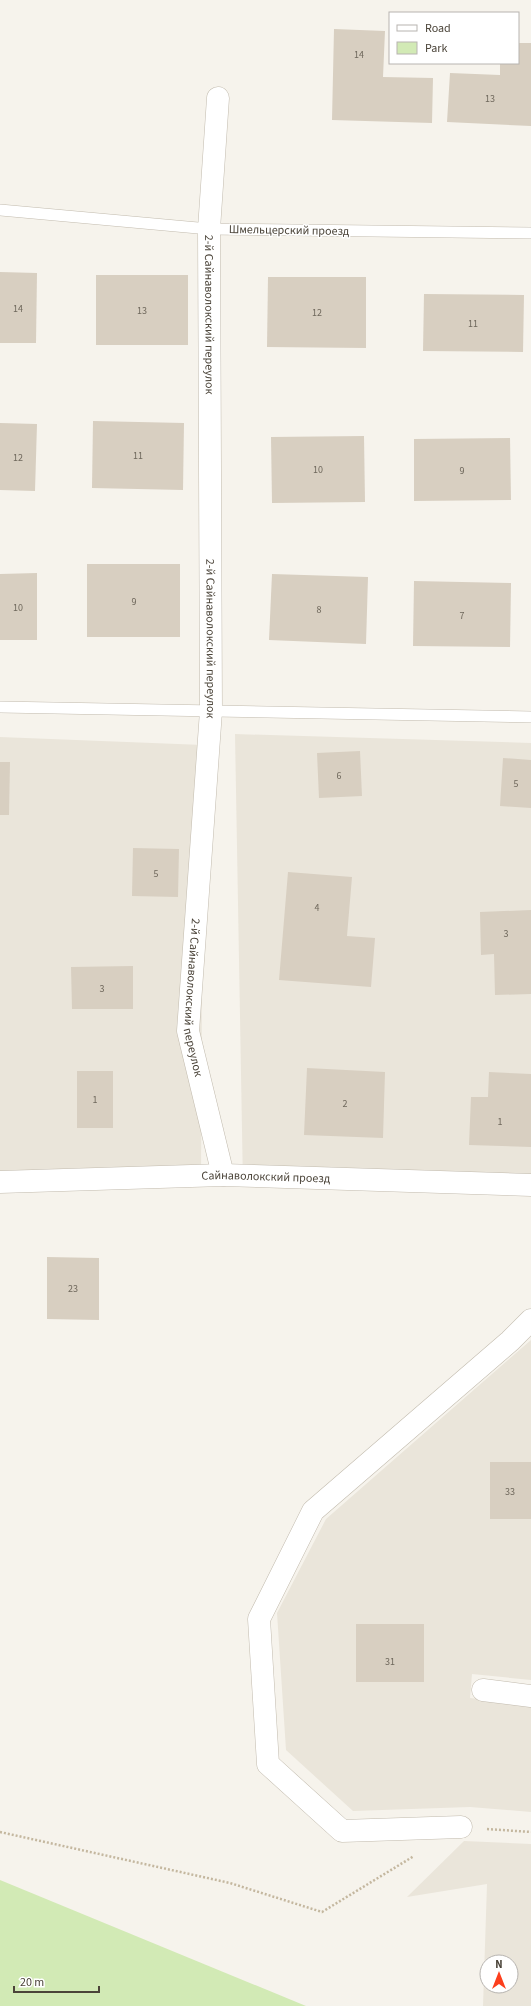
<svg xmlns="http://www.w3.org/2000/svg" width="531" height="2006" font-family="'Source Sans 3',sans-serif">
<rect width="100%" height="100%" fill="#f6f3ec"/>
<g fill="#eae5da" fill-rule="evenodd">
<path d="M235,734L531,743V1189L243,1186Z"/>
<path d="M0,737L203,745L201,1184L0,1178Z"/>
<path d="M531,1340V1680L472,1674L470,1698L531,1705V1812L470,1807L353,1811L286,1750L277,1613L326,1519Z"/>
<path d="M464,1841L531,1844V2006H483L487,1884L407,1897ZM487,1962H511V1986H487Z"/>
</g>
<path fill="#d2eab5" d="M0,1880L306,2006H0Z"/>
<g fill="#d8cfc1">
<path d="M334,29L385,31L383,77L433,78L432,123L332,120Z"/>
<path d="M518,43H531V126L447,122L450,73L500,75V63H518Z"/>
<path d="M0,272L37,273L36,343H0Z"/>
<rect x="96" y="275" width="92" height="70"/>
<path d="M268,277H366V348L267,347Z"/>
<path d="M424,294L524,295L523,352L423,351Z"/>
<path d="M93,421L184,423L183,490L92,488Z"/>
<path d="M0,423L37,424L35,491L0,490Z"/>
<path d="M364,436L365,502L272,503L271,437Z"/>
<path d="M510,438L511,500L414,501V439Z"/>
<rect x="87" y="564" width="93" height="73"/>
<path d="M37,573V640H0V574Z"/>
<path d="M272,574L368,577L366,644L269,640Z"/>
<path d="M414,581L511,583L510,647L413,646Z"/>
<path d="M360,751L362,796L319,798L317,753Z"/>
<path d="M503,758L531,760V808L500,806Z"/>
<path d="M0,762H10L9,815H0Z"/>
<path d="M133,848L179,849L178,897L132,896Z"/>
<path d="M288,872L352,877L347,936L375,938L371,987L279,980Z"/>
<path d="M531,910V994L495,995L494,954L481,955L480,912Z"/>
<path d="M133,966V1009H72L71,967Z"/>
<path d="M307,1068L385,1072L383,1138L304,1135Z"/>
<rect x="77" y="1071" width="36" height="57"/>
<path d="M489,1072L531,1074V1147L469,1145L471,1097H488Z"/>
<path d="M47,1257L99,1258V1320L47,1319Z"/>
<rect x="490" y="1462" width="41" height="57"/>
<rect x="356" y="1624" width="68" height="58"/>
</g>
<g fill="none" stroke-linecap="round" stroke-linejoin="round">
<defs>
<g id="lane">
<path d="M0,210L209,229L531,233"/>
<path d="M0,707L531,717"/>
</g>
<g id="street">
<path id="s1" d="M218,98L209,229L211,711L188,1031L223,1175"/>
<path id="s2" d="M0,1182L223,1175L531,1185"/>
<path d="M483,1690L531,1696"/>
<path d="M461,1827L342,1831L268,1764L259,1619L313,1511L510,1341L531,1320"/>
</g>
</defs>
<use href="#lane" stroke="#c2bbae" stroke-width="12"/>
<use href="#street" stroke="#c2bbae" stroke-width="23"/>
<g stroke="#c4b79f" stroke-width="2.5" stroke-dasharray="2 2" stroke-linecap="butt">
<path d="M487,1829L531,1832"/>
<path d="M0,1832L230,1883L322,1912L414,1856"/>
</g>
<use href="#lane" stroke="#fff" stroke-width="11"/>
<use href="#street" stroke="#fff" stroke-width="22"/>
</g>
<g text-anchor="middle" stroke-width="3" stroke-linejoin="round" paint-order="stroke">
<g font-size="10" fill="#6e675b">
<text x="359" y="58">14</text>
<text x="490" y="102">13</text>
<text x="18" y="312">14</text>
<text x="142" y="314">13</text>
<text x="317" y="316">12</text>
<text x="473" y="327">11</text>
<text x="138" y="459">11</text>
<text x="18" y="461">12</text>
<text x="318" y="473">10</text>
<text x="462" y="474">9</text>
<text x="134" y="605">9</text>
<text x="18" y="611">10</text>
<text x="319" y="613">8</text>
<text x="462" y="619">7</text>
<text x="339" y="779">6</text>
<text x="516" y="787">5</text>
<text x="156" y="877">5</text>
<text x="317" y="911">4</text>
<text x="506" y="937">3</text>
<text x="102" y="992">3</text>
<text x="95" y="1103">1</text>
<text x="345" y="1107">2</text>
<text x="500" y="1125">1</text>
<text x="73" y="1292">23</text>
<text x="510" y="1495">33</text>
<text x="390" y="1665">31</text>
</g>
<g font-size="12" fill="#4b4439" stroke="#fff">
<text transform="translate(289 230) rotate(1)" y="4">Шмельцерский проезд</text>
<text dy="4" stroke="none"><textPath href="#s1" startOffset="217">2-й Сайнаволокский переулок</textPath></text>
<text dy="4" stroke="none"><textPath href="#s1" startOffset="541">2-й Сайнаволокский переулок</textPath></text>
<text dy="4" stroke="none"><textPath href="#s1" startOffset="901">2-й Сайнаволокский переулок</textPath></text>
<text dy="4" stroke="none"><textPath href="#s2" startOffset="266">Сайнаволокский проезд</textPath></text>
</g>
</g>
<rect x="389" y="12" width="130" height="52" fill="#ffffff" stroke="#b7b4b0"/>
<rect x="397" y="25" width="20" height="6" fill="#ffffff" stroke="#b7b4b0"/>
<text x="425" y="32" font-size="12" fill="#4b4439">Road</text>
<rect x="397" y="42" width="20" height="12" fill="#d2eab5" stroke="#b7b4b0"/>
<text x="425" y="52" font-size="12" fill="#4b4439">Park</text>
<g transform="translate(499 1974)"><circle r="19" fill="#ffffff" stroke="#b7b4b0"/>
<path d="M0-3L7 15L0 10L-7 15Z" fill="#fc3f1d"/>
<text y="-6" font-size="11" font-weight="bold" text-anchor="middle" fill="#4b4439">N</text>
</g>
<path d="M14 1986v6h85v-6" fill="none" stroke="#4b4439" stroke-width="2"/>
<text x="20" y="1986" font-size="12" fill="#4b4439" stroke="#ffffff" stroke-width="3" paint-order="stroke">20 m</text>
</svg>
